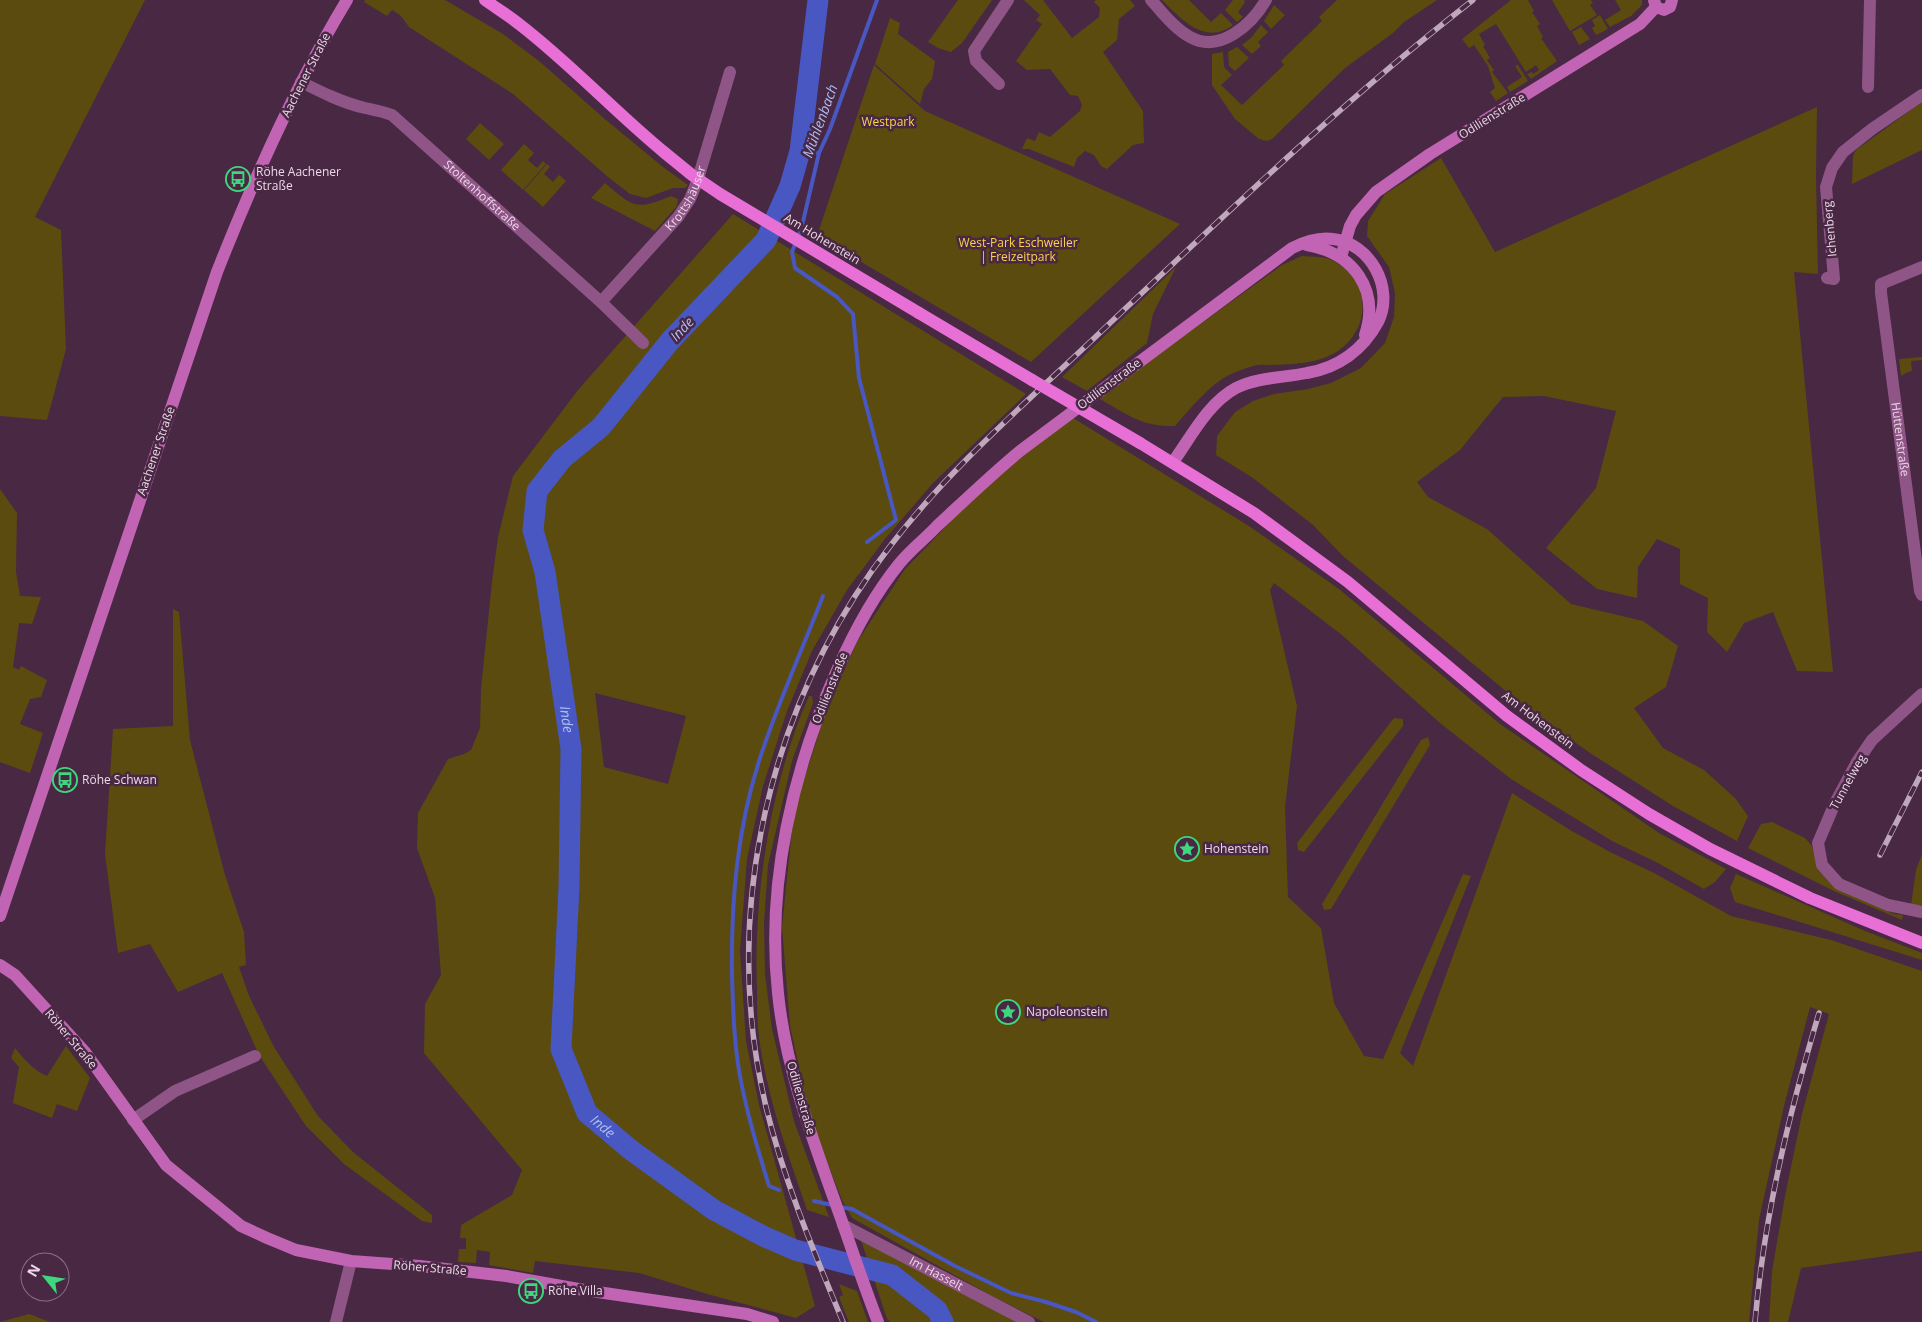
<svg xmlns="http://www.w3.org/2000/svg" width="1922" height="1322" font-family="'Open Sans',sans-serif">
<rect width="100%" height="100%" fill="#482843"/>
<g fill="#5b4b0f" fill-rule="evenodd">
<path d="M0,0H145L35,217L61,230L66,349L47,420L0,416Z"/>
<path d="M365,0H445L503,34L539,61L606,120L663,167L688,185L685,188H673L646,198L630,194L608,177L513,94L409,27L400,15L392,10L387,16L364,2Z"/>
<path d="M958,0H992L962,43L951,52L938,48L928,42Z"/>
<path d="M1024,0H1043L1072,38L1099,17L1100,8L1094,2L1096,0H1130L1135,6L1119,19L1117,40L1103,52L1143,111L1144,143L1133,145L1107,169L1101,166L1094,155L1085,151L1077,158L1074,167L1029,149H1022L1027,138L1035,141L1039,132L1050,137L1080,111L1082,105L1078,96L1070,95L1050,69L1027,70L1016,61L1042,24L1036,20L1040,15Z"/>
<path d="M1162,0H1189L1211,22L1221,13L1233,25C1205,46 1181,19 1162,0Z"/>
<path d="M1233,0H1244L1245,2L1238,12L1243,17L1237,22L1225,10Z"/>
<path d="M1337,0H1437L1404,22L1393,33L1345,68L1272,139L1267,141L1259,139L1235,119L1212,85V54L1223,52L1224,67L1232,75L1221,85L1242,105L1284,65L1281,61L1322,21L1319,17Z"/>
<path d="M1511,0H1528L1534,11L1532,12L1540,24L1537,26L1543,37L1541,38L1557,61L1531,79L1527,74L1532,72L1533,74L1539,70L1536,65L1526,72L1496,24L1479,34L1485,45L1483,46L1490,58L1487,60L1494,70L1492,72L1508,93L1496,101L1490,92L1495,88L1488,66L1474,45L1469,48L1462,39Z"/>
<path d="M1552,0H1591L1593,3L1590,5L1597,15L1570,31Z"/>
<path d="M1615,0H1642V5L1631,16L1610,27L1605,20L1621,10Z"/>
<path d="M1274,5L1285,15L1271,29L1264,21Z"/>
<path d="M1600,15L1608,29L1596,35L1592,28L1595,26L1592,20Z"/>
<path d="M890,18L900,23L898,34L935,61L932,79L924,89L920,104L875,64Z"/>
<path d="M1261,25L1268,32L1258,42L1261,46L1252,54L1242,45L1251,38Z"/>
<path d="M1581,27L1590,39L1579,45L1572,32Z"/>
<path d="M1237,47L1249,58L1235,71L1229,66L1228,52Z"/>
<path d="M874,65L925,111L1180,224L1031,362L817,236Z"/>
<path d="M1518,65L1528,81L1510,92L1507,87L1522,77L1515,66Z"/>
<path d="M1922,102V150L1852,184L1853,156L1856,150Z"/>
<path d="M1817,107L1816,176L1818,274L1794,272L1833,672L1797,671L1773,612L1744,623L1727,652L1707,632L1708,598L1680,584V549L1657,539L1638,567L1637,598L1597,589L1546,548L1596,488L1616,411L1544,396L1503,397L1460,450L1417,482L1428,497L1487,529L1571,604L1643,621L1678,646L1666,687L1634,708L1663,748L1704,770L1735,798L1748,816L1737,841L1673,806L1590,753L1519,702L1343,556L1313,525L1253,478L1216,455L1217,436L1235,412L1253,401L1274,394L1308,389L1331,383L1361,368L1385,343L1394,317L1395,293L1389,267L1367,236L1368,221L1385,194L1441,158L1495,252Z"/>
<path d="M480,123L504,144L489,160L466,139Z"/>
<path d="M524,144L534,153L528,160L537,168L543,161L546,164L523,190L501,170Z"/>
<path d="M547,164L550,167L544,174L553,182L559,175L566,181L543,207L524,190Z"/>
<path d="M605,183C633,207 636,211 671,196L678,199L677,206L655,231L591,198Z"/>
<path d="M733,214L1026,394L933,483L885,539L847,590L812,651L787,711L763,786L747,859L740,951L746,1041L759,1105L815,1306L796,1318L707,1294L639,1273L535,1261L533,1273L489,1265L490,1252L477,1250L476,1263L458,1262L459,1249H466V1238H460L461,1225L512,1195L522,1170L424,1053L425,1004L441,975L435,898L417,848L418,813L448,759L464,754L471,750L480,728L481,688L492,582L498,537L513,476L578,390ZM595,693L686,716L668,784L604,767Z"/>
<path d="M1302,256C1310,257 1321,256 1329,259C1370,276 1374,326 1338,351C1318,364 1294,364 1272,365C1266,365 1259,364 1253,366C1246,368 1238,371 1231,374C1210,384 1191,408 1175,426C1141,427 1127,414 1098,398L1282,265Z"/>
<path d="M1176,267L1153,314L1147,343L1087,391L1062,377Z"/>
<path d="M1922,357V360L1911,361L1912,371L1908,372L1901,376L1899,359Z"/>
<path d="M1073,418L1249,526L1339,589L1500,724L1659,833L1726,869L1715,882L1704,889L1658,863L1612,841L1511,779L1440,723L1342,635L1274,583L1270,590L1297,706L1285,807L1288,897L1321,928L1334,1003L1364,1056L1383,1059L1463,874L1471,876L1400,1053L1413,1066L1512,793L1570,830L1610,852L1654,873L1731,916L1831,940L1922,971V1251L1801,1268L1788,1322H1769L1772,1271L1785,1196L1802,1114L1829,1014L1810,1007L1784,1106L1759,1220L1749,1322H1044L992,1296L852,1218L842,1200L810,1118L790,1026L782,927L794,810L827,709L857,642L905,569L991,480Z"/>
<path d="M0,489L17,513L16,572L20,596L41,597L32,624L19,623L13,667L19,670L21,666L47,680L41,697L30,699L20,724L43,733L30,773L0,762Z"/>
<path d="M173,609L179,612L190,740L225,875L244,932L246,965L239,967L249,996L274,1047L318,1116L353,1152L432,1215V1223L422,1221L344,1164L306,1126L259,1055L222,973L178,992L150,944L118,953L105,854L113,729L173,726Z"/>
<path d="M809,696H812L813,703L792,761L768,865L764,924L765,974L772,1029L794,1121L829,1217L807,1210C788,1154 767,1097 759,1038C757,1023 757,1007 757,992C753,896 770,784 809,696Z"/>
<path d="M1394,718L1403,719V726L1304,852L1298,850L1297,843Z"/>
<path d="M1428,737L1430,745L1331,909L1324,910L1322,904L1421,740Z"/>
<path d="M1772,822L1805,838L1812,846L1818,870L1837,888L1894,914L1903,915L1902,920L1834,891L1748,848L1761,824Z"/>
<path d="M1922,854V905H1911L1916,870Z"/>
<path d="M1736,874L1865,931L1922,953V960L1735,902L1730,888Z"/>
<path d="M66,1046L90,1078L77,1111L57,1104L52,1118L13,1103L19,1067L11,1058L15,1048C24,1059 34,1071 47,1076Z"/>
<path d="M861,1240L1018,1322H891L887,1319Z"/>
<path d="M839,1284L857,1291L868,1322H849L839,1297L843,1295Z"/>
<path d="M29,1314L50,1322H0Z"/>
</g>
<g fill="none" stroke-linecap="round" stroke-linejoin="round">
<g stroke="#4857c2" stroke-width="4">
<path d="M800,151L819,153"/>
<path d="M867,542L896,520L859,378L853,314L837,297L795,268L792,252L802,226L819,153L830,129L877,0"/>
<path d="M779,1190L769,1186C758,1150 747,1114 740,1076C734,1043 733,1009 732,975C731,900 737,829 760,758C778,703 802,650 823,596"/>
<path d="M814,1201L832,1205"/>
<path d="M839,1207L852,1209L955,1266L1011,1293L1046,1302L1076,1312L1096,1322"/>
</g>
<path stroke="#4857c2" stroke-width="21" id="s1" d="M818,0L800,151L790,186L766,240L670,341L601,427L562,459L537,491L533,530L545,572L571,749L569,887L561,1049L587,1113L631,1150L714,1210L763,1236L795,1250L892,1275L937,1310L943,1322"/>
<g stroke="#8f5586" stroke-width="12">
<path d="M1151,0C1163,13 1175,29 1190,37C1220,54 1252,24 1266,0"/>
<path id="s2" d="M301,82C321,92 343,103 365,108C374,110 382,111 392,115L601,302L643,343"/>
<path d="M999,84L976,61L974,51L1008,0"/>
<path d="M1868,87L1870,0"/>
<path id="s3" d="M1922,267L1881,284V293L1920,591L1922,595"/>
<path d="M1827,278L1834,279L1826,187L1832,168L1843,152L1872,129L1922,95"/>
<path id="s4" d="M601,302L678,217L690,199L697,182L730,72"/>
<path d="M1922,694L1872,740L1857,762L1835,803L1818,843L1822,865L1839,884L1888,905L1922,912"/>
<path d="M133,1120L175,1091L255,1056"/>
<path id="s5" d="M843,1225L1029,1322"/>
<path d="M336,1322L351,1261"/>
</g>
<g stroke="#c164b3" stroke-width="12">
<path d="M1654,0L1656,7L1664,10L1670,7L1672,0"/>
<path d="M1307,245C1353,253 1380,289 1365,335"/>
<path d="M1341,257L1350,226L1356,215L1376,192L1430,154L1640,24L1656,7"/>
<path d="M0,916L217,272C254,178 295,86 347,0"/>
<path d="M0,965L15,975L85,1052L166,1165L241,1226L267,1238L296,1250L351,1261L420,1266L506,1276L584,1290L747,1314L773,1322"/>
<path d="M878,1322C862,1281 849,1240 834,1199C810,1132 785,1064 778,993C766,883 793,769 838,668C854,632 874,595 899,564C910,550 925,539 937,526C964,501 991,475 1020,451L1292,248C1304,242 1319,237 1333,239C1370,243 1395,288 1378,322C1363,350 1338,368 1307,373C1283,378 1258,377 1236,388C1208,403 1191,437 1173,462"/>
</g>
<g stroke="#e76fd6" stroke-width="12">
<path d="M485,0C496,8 508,15 519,24C571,64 615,112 665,153"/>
<path d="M919,313L1032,380"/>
<path d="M1140,443L1254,513L1348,582L1507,716L1581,770L1649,814L1710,849L1810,898L1922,943"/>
</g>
<defs>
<g id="rail">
<path d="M1880,855L1922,772"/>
<path d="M843,1322C814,1252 784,1181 766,1107C720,912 768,704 891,545C953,464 1034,396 1108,325C1227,213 1344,100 1473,0"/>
<path d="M1755,1322C1764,1216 1789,1114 1819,1013"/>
</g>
</defs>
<use href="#rail" stroke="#c0a8bc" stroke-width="5.5"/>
<use href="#rail" stroke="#482843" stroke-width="4" stroke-dasharray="11" stroke-linecap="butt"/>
<g stroke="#e76fd6" stroke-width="12">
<path d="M665,153L692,175L720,194L919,313"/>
<path d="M1032,380L1140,443"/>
</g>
</g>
<defs>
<symbol id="bus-ring" viewBox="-11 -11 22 22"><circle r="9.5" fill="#482843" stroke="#3ed77d" stroke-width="1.5"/><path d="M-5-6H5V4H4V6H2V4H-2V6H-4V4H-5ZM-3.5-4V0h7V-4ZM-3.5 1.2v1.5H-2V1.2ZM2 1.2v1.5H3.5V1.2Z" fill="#3ed77d"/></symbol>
<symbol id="sight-ring" viewBox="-11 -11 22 22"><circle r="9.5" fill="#482843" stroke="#3ed77d" stroke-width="1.5"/><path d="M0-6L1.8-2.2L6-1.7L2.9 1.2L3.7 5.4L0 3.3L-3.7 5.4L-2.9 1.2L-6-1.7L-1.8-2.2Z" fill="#3ed77d"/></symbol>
</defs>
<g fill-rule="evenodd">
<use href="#bus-ring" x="224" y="165" width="28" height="28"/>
<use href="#bus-ring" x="51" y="766" width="28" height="28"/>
<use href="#sight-ring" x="1173" y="835" width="28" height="28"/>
<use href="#sight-ring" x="994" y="998" width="28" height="28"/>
<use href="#bus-ring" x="517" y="1277" width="28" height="28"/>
</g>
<g text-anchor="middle" stroke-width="5" stroke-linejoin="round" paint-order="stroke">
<g font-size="12" fill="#edd8e9" stroke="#482843">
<text transform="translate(306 75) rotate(-63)" y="4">Aachener Straße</text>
<text transform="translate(1492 116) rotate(-32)" y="4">Odilienstraße</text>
<text dy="4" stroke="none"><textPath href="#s2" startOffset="218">Stoltenhoffstraße</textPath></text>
<text dy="4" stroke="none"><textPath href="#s4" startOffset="135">Krottshäuser</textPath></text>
<text transform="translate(1830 229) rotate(-95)" y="4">Ichenberg</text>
<text transform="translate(822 239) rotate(31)" y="4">Am Hohenstein</text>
<text transform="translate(1109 384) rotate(-37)" y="4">Odilienstraße</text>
<text dy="4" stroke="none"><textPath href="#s3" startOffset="201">Hüttenstraße</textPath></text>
<text transform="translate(156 451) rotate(-71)" y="4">Aachener Straße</text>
<text transform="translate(830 688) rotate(-68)" y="4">Odilienstraße</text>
<text transform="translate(1538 720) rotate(37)" y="4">Am Hohenstein</text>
<text transform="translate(1848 782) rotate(-61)" y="4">Tunnelweg</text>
<text transform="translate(71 1039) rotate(50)" y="4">Röher Straße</text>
<text transform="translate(801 1098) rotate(74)" y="4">Odilienstraße</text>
<text transform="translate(430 1268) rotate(5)" y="4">Röher Straße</text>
<text dy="4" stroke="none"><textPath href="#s5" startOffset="105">Im Hasselt</textPath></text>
</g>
<g font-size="12" fill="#fbd449" stroke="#482843">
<text x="888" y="126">Westpark</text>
<text x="1018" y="247">West-Park Eschweiler<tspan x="1018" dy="14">| Freizeitpark</tspan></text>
</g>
<g font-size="12" fill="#edd8e9" stroke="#482843" text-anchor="start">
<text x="256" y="176">Röhe Aachener<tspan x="256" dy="14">Straße</tspan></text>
<text x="82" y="784">Röhe Schwan</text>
<text x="1204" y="853">Hohenstein</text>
<text x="1026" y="1016">Napoleonstein</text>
<text x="548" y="1295">Röhe Villa</text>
</g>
<g font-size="14" font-style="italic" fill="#b0bef4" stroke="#482843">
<text transform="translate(820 121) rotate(-70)" y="5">Mühlenbach</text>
<text transform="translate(682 329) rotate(-47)" y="5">Inde</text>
<text dy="5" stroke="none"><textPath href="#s1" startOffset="820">Inde</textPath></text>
<text dy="5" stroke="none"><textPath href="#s1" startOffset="1240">Inde</textPath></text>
</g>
</g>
<g transform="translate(45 1277) rotate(300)"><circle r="24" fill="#482843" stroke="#8a6e85"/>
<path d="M0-4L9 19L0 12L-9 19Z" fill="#3ed77d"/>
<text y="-8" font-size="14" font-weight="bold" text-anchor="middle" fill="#edd8e9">N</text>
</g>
</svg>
